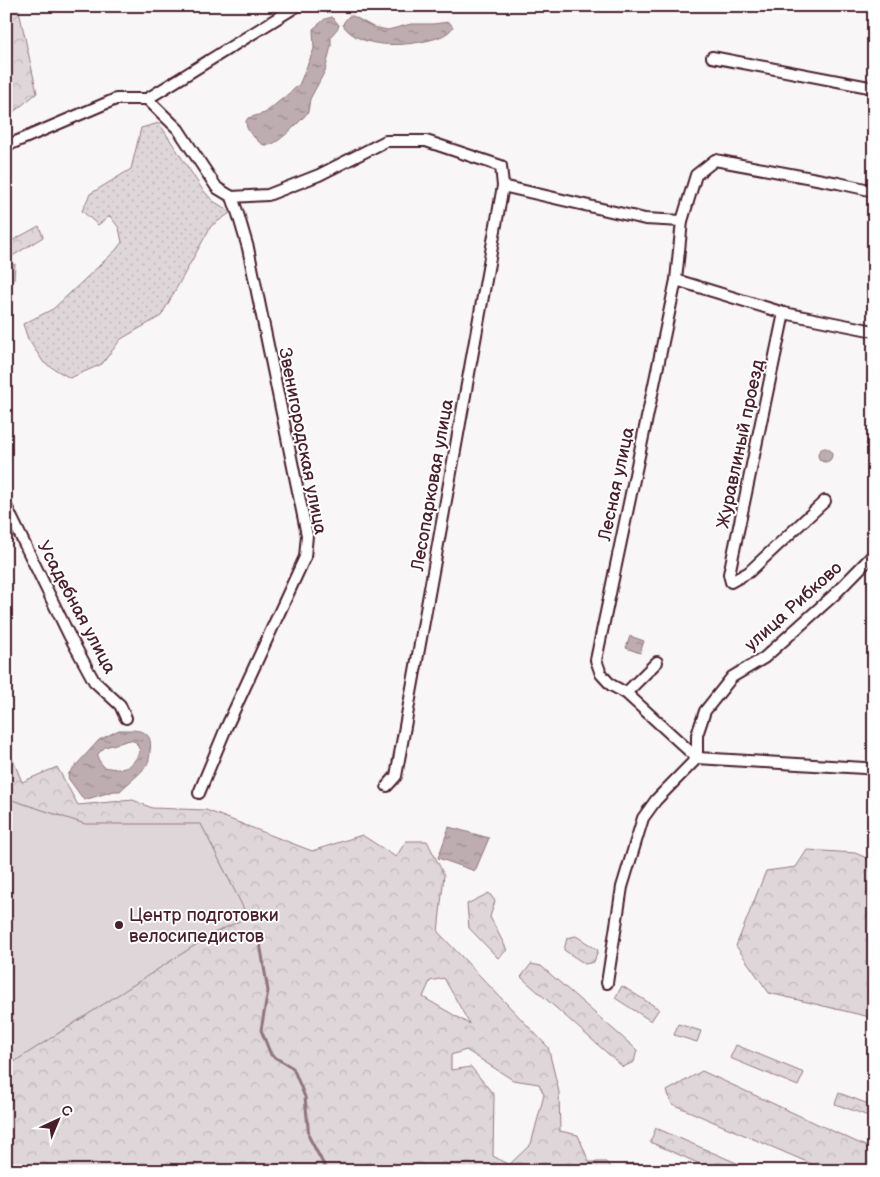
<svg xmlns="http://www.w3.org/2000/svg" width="880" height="1177" font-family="'Balsamiq Sans',sans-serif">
<defs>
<pattern id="grass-dots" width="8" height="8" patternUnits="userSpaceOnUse" patternTransform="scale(1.25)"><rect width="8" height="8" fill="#ded6d9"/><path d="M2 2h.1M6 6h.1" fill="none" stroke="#c0b7ba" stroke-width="1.8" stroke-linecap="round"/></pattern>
<pattern id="forest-crowns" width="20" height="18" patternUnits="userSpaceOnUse" patternTransform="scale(1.25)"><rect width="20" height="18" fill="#ded6d9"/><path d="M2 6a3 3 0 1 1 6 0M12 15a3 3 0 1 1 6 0" fill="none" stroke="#c0b7ba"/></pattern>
<pattern id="water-ripples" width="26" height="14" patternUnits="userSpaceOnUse" patternTransform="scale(1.25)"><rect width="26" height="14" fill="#bdadb0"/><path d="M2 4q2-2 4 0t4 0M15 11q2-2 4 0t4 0" fill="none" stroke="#9c8c8f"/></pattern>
</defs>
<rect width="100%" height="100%" fill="#f8f6f7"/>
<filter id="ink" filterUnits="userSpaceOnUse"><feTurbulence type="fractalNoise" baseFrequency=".02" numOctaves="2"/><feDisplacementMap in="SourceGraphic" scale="10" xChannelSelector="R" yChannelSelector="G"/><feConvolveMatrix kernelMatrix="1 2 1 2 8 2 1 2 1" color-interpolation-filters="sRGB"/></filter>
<g filter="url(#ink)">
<path fill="url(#grass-dots)" stroke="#947a82" d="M159,123L202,189L213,201L223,207L230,213L211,226L161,316L121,339L102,364L70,378L44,363L28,339L23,324L53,309L116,250L122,242L119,228L110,216L98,225L82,211L90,194L131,169L141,128Z"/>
<g fill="url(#forest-crowns)" stroke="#947a82" fill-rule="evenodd">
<path d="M6,6H18L37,93L6,118Z"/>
<path d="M39,226L43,237L6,260V244Z"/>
<path d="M15,264L14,279L6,283V269Z"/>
<path d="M6,753L11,755L22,782L57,767L78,805L133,800L152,808L206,810L312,851L362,835L396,857L406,841H427L444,875L438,932L548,1047L559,1092L560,1131L578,1135L589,1162H606L615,1171H6ZM444,978L469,1023V1024L423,997L430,981ZM466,1050L513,1080L539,1084L544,1095L531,1144L509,1165L493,1156L494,1095L471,1067L451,1070V1055Z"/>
<path d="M807,850L855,853L874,861V1018L769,993L736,946L766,871L796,867Z"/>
<path d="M489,893L495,901L490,917L507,950L498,958L469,928L467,904Z"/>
<path d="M576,936L598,950L594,962L585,964L564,950L567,938Z"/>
<path d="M531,964L541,966L637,1050L634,1062L623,1067L521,977Z"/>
<path d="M622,986L659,1009L651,1021L615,998Z"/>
<path d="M678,1024L701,1031L697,1042L674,1035Z"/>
<path d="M736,1045L804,1073L798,1086L730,1058Z"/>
<path d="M702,1071L874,1150V1171H828L672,1104L667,1091Z"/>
<path d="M839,1093L874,1106V1118L835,1104Z"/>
<path d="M656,1128L755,1171H716L650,1142Z"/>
<path d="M632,1163L649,1171H618Z"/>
</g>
<path fill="#ded6d9" stroke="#947a82" d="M6,798L85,824H201L248,917L214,933L6,1067Z"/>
<g fill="url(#water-ripples)" stroke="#8f747b" fill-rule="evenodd">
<path d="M349,16H353L373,27L388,30L411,24H433L449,22L453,27C448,35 438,38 430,40C405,46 360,50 343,25L344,22Z"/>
<path d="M332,17L339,25L338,28L331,36V46L325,71L310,99L308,112C302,120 278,144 269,145C262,146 259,142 255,138C249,133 246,128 246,121L248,118L265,113L299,85L314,49L313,29L325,19Z"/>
<circle cx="825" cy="455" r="7"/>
<path d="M630,636L644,641L640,653L626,648Z"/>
<path d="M119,730C136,730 154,728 150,751C150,755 149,760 148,763C143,772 128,783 120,791H114L84,800L68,778L69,773L99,740ZM130,740L136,742L140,751C131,770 124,771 104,767L98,759V754L105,747Z"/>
<path d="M449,827L489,838L475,871L438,858Z"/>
</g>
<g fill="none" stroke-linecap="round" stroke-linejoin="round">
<path stroke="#8f747b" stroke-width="3" d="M260,943L268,991L261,1030L271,1055L293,1068L305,1097L309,1137L325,1167V1171"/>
<defs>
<g id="street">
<path d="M712,57L874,88"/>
<path d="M147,99L178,129L217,188L232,197L268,195L319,175L386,141H426L501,166L503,186L645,219L682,221"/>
<path d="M147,99L297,6"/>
<path d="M6,146L116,99H147"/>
<path d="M874,191L838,183L715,160L696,175L682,221L676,280L596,660L601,674L611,685L626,693L697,758L864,768L874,770"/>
<path d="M676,280L784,313L874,331"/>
<path d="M784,313L729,574L731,582L749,572L825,501"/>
<path d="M6,506L69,635L94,681L120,705L126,718"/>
<path d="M626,693L657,662"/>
<path d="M387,786L396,776L503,186"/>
<path d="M199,793L226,728L305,557L307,535L248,248L238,214L232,197"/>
<path d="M607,983L622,887L643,818L656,800L697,758V735L705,711L732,677L764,658L834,595L874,554"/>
</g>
</defs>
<use href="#street" stroke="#4a1f2b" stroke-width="14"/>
<use href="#street" stroke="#fff" stroke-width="10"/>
</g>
</g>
<circle fill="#4a1f2b" stroke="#fff" stroke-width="2" cx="119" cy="925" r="5"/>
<g text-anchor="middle" stroke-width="4" stroke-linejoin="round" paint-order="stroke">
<g font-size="18" fill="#4a1f2b" stroke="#fff">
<text transform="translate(303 441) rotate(79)" y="6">Звенигородская улица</text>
<text transform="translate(740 444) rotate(-78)" y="6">Журавлиный проезд</text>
<text transform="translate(616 484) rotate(-78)" y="6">Лесная улица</text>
<text transform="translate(432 485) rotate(-80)" y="6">Лесопарковая улица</text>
<text transform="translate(793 606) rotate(-42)" y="6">улица Рибково</text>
<text transform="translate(77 607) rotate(62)" y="6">Усадебная улица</text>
</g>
<g font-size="18" fill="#4a1f2b" stroke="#fff" text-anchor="start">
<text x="129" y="921">Центр подготовки<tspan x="129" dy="21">велосипедистов</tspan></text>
</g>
</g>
<rect width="880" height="1177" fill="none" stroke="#fff" stroke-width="25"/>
<rect x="12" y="12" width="855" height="1152" fill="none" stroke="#4a1f2b" stroke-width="2" filter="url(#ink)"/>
<g transform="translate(58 1120) rotate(44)" stroke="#ffffff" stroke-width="4" paint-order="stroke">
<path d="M0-4L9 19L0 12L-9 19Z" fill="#4a1f2b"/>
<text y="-8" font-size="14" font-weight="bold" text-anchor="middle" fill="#4a1f2b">С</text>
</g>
</svg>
